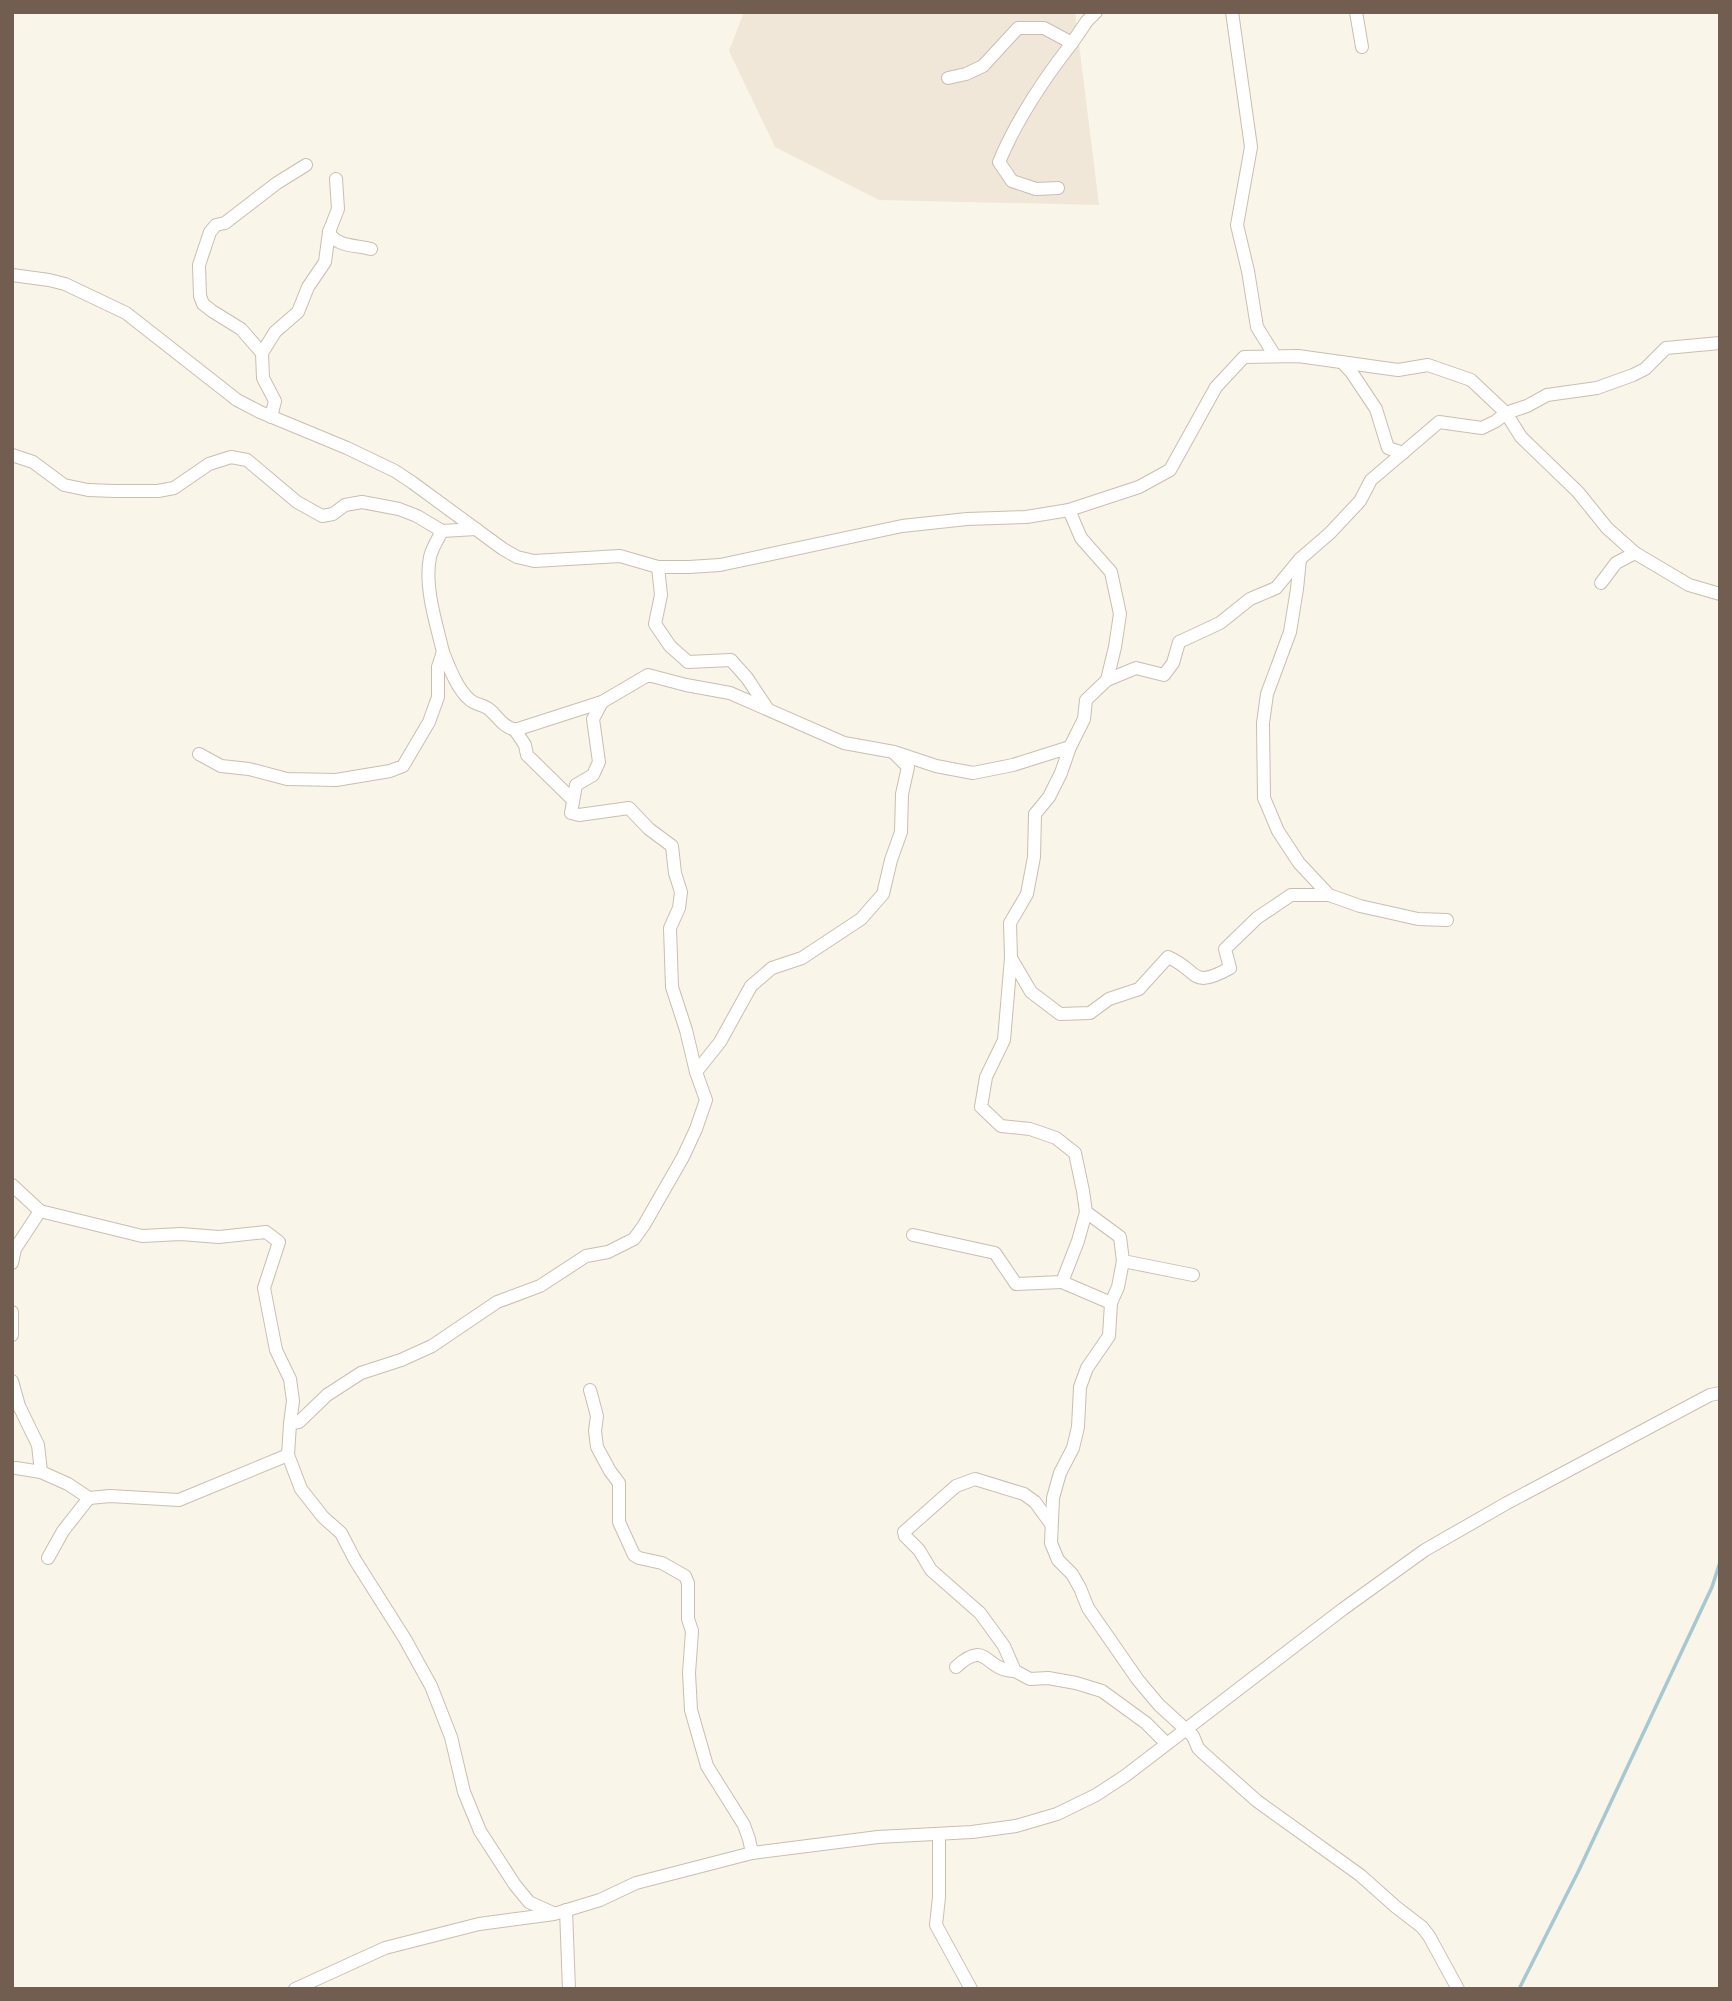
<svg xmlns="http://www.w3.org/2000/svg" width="1732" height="2001" font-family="'PT Sans Narrow',sans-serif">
<rect width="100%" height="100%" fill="#faf5e9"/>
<path fill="#f0e7d8" d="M744,12H1075L1099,205L879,200L775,147L729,51Z"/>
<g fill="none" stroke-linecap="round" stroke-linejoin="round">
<path stroke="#a7c7d1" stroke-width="3.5" d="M1519,1989L1579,1870L1712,1587L1720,1562"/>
<defs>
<g id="minor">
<path d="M1232,12L1251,147L1237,225L1248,271L1257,327L1275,356"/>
<path d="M1356,12L1362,47"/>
<path d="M948,78L966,74L983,66L1018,28H1044L1072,43L1087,21L1096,12"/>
<path d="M1058,188L1036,189L1012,181L999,162C1017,119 1043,80 1072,43"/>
<path d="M329,232C336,247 356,245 371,249"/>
<path d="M12,275L49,280L65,284L126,313L237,400L260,412L347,448L395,471L413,483L503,549L517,557L534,561L620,556L658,567H689L720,565L902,526L967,519L1026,517L1069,510L1139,487L1170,470L1216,387L1244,357L1298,356L1398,370L1428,365L1471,380L1506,413L1521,437L1578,492L1607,528L1635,553L1689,585L1720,594"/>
<path d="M262,353L241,329L212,311L203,304L200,296L199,265L210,232L216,225L225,223L277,183L306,165"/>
<path d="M1342,362L1352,373L1376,409L1388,448L1403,453"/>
<path d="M271,417L275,401L263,378L262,353L275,332L298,312L308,287L325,262L329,232L338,209L336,179"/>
<path d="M12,455L33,462L64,485L88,490L115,491H158L174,488L209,464L231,457L247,460L297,502L322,516L333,514L345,505L362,502L399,509L417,516L442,531L476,529"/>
<path d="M1069,510L1081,538L1111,572L1120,614L1115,647L1107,680"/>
<path d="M442,531C438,539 432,548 430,557C424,587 436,622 443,652"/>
<path d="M1300,559L1297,589L1290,632L1267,694L1263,723L1264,798L1278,831L1299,863L1329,895L1360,906L1418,919L1447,920"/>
<path d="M658,567L661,595L655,624L670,646L688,662L731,660L747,678L767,708"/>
<path d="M1601,583L1616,563L1635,553"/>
<path d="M602,702L593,719L599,762L593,775L576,785L571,813L579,815L629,808L649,829L672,846L675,873L681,892L679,908L670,928L672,987L686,1030L696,1072"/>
<path d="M515,730L525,745L527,755L573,800"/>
<path d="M1070,747L1084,719L1086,700L1107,680L1136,668L1164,675L1173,663L1179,642L1220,623L1250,599L1276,588L1300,559L1330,533L1360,501L1371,480L1439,422L1482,428L1496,421L1506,413L1527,406L1547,395L1597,388L1633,375L1645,369L1666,348L1720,343"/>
<path d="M199,754L221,766L249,769L287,779L336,780L390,771L403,766L429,722L438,697V667L443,652C449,667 457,689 470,700C476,705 485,705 490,710C500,719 501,725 515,730L602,702L648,675L686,685L730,693L844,743L894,752L936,766L973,773L1013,765L1070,747L1061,773L1049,797L1035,814L1034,857L1027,894L1010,923L1011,958L1004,1040L986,1077L981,1107L1001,1126L1030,1129L1056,1138L1075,1153L1083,1191L1086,1212L1120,1237L1123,1261L1193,1275"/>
<path d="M1011,958L1031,992L1060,1014L1090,1013L1109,999L1139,989L1168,957C1200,971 1190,990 1230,968L1225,949L1257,918L1291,895H1329"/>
<path d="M12,1185L40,1211L142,1236L181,1234L219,1237L266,1232L279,1242L264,1288L276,1350L290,1379L293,1401L290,1424"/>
<path d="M913,1235L995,1253L1016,1284L1062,1282L1078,1241L1086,1212"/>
<path d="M1123,1261L1118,1287L1111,1303L1109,1336L1087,1368L1080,1387L1078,1427L1073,1448L1060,1473L1053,1498L1051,1543L1058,1560L1072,1574L1080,1588L1088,1608L1138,1680L1159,1705L1193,1736L1198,1748L1203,1753L1257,1801L1360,1875L1396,1907L1422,1927L1429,1936L1458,1989"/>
<path d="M12,1263L15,1249L40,1211"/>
<path d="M1062,1282L1111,1303"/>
<path d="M12,1312V1335"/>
<path d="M12,1381L19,1406L38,1445L41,1472L68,1484L89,1498L63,1531L48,1558"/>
<path d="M590,1390L597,1416L595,1431L597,1447L610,1471L619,1483V1522L634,1555L639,1558L662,1563L685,1576L688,1583V1619L692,1631L689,1673L691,1710L707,1766L744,1825L749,1839L752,1853"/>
<path d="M16,1468L41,1472"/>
<path d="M89,1498L110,1496L179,1500L288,1455"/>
<path d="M1051,1524L1035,1502L1024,1494L975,1479L956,1486L904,1532L905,1536L919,1550L931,1570L980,1613L1004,1646L1015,1671L1030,1679L1048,1678L1076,1683L1102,1691L1146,1723L1166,1743"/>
<path d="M956,1667C988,1638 984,1671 1015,1671"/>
<path d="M939,1834V1897L936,1925L971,1989"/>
<path d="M566,1910L569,1989"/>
<path d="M553,1913L529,1902L515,1885L480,1831L464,1792L451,1737L431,1686L405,1639L355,1560L341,1533L323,1517L301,1489L288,1455L290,1424L299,1422L327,1395L361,1373L401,1360L432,1346L497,1302L540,1286L586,1256L608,1252L634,1239L644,1225L683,1157L696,1129L706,1100L696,1072L720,1042L751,986L772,968L802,958L861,919L883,894L891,860L901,832L902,794L908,767L894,753"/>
<path d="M295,1989L385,1948L479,1924L554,1914L600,1900L636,1883L752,1853L878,1837L972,1832L1016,1826L1057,1814L1096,1795L1125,1776L1343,1609L1425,1550L1507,1503L1710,1395L1720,1393"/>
</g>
</defs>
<use href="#minor" stroke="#cabeb0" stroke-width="14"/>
<use href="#minor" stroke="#fff" stroke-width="12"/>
</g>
<rect width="1732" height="2001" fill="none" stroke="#715e50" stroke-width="28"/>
</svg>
